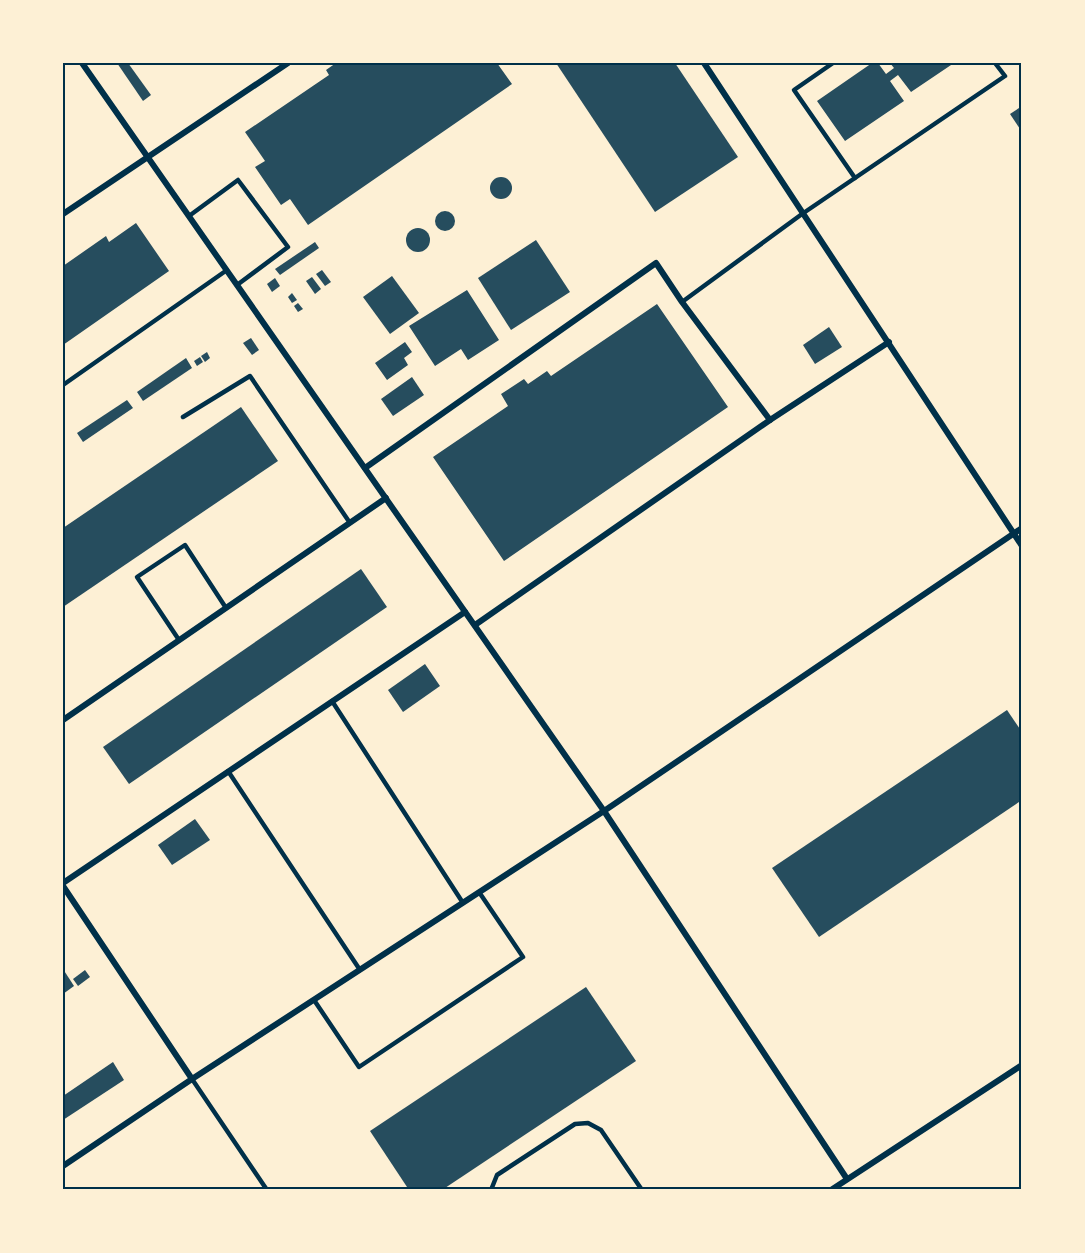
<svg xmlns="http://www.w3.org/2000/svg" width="1085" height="1253" font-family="'Crimson Pro',serif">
<rect width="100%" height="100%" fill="#fdf0d5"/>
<g fill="#264d5e">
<path d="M117,63H128L151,95L143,101Z"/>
<path d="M336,63H497L512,84L308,225L290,199L281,205L255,167L265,161L245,132L329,75L326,70Z"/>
<path d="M556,63H675L738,157L655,212Z"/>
<path d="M872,63H878L886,74L894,68L890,63H954L911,92L898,75L890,81L904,101L845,141L817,101Z"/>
<path d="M1022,106V128L1020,129L1010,114Z"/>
<circle cx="501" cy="188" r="11"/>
<circle cx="445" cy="221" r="10"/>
<path d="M136,223L169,271L63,345V266L106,236L109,242Z"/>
<circle cx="418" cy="240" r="12"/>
<path d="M536,240L570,292L511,330L478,278Z"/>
<path d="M315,242L319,248L280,275L275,269Z"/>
<path d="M322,270L331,282L325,286L316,274Z"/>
<path d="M392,276L419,313L390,334L363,297Z"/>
<path d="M312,277L321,289L315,294L306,281Z"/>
<path d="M275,278L280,286L272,292L267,284Z"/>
<path d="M467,290L499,340L468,360L461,349L435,366L409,326Z"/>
<path d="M292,293L297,300L292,303L288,297Z"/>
<path d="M298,303L303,309L298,312L294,306Z"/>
<path d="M657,304L728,407L504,561L433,457L508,406L501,394L524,379L528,384L547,371L551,376Z"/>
<path d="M829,327L842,347L815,364L803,345Z"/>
<path d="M251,338L259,350L252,355L243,343Z"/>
<path d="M405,342L412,352L404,358L408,365L387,380L375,363Z"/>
<path d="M207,352L210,358L205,362L201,356Z"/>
<path d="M200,357L203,362L197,366L194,361Z"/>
<path d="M186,358L192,368L143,401L137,392Z"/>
<path d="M412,377L424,395L393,416L381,399Z"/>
<path d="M127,400L133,408L83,442L77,433Z"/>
<path d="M241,407L278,461L63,607V528Z"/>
<path d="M361,569L387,607L129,784L103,747Z"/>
<path d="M425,664L440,686L403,712L388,690Z"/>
<path d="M1007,710L1022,732V800L819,937L772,868Z"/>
<path d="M195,819L210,840L172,865L158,845Z"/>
<path d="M63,969L74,986L63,994Z"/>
<path d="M85,970L90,977L78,986L73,979Z"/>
<path d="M586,987L636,1061L442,1190H409L370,1131Z"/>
<path d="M113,1062L124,1080L63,1120V1096Z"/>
</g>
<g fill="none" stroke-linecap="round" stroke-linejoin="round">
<g stroke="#003049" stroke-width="4.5">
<path d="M833,63L794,90L855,178"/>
<path d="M189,216L238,180L288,247L237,285"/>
<path d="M682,302L802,214L1005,76L995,63"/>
<path d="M63,385L227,270"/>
<path d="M183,417L250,376L350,523"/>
<path d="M179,640L137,577L185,545L226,608"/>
<path d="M332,701L463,903"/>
<path d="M228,771L360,970"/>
<path d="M314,1000L359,1067L523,957L479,892"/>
<path d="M192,1079L267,1190"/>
<path d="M491,1190L497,1175L575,1124L588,1123L601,1130L642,1190"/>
</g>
<g stroke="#003049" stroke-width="6">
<path d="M82,63L604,811L847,1179"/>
<path d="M704,63L1022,546"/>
<path d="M63,214L288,63"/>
<path d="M365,468L656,263L682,302L770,420"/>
<path d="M475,625L770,420L889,342"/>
<path d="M63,720L386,498"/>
<path d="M63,883L465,612"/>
<path d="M63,886L192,1079"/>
<path d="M63,1166L192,1079L604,811L1022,528"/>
<path d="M831,1190L1022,1065"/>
</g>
</g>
<rect width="1085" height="1253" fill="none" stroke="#fdf0d5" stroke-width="129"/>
<rect x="64" y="64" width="956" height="1124" fill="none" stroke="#003049" stroke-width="2"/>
</svg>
